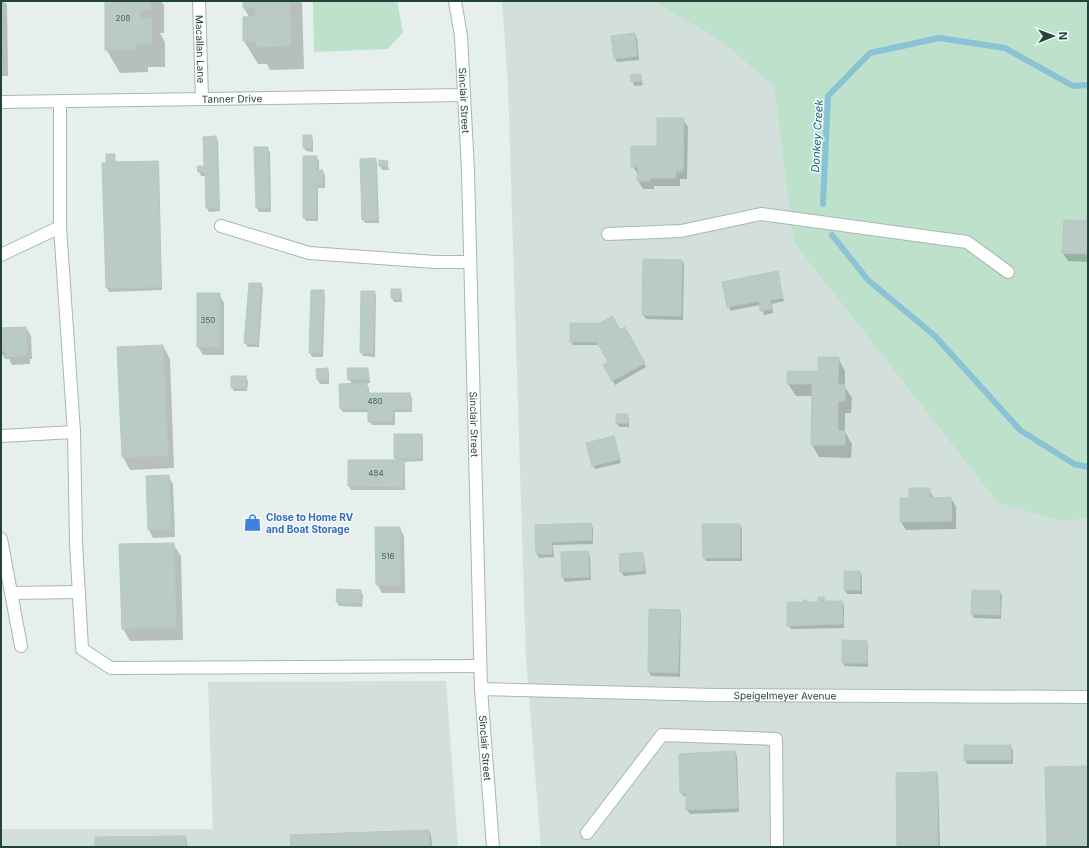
<svg xmlns="http://www.w3.org/2000/svg" width="1089" height="848" font-family="Inter,sans-serif">
<rect width="100%" height="100%" fill="#e5efeb"/>
<g fill="#d3dfda">
<path d="M502,1H653L721,41L774,87L794,243L998,503L1059,521L1088,519V847H541L526,660L508,85Z"/>
<path d="M446,681L458,847H1V829H213L208,682Z"/>
</g>
<g fill="#bde1ca">
<path d="M313,1H397L403,32L388,49L314,52Z"/>
<path d="M653,1H1088V519L1059,521L998,503L794,243L774,87L721,41Z"/>
</g>
<g fill="#0003">
<path d="M1,1H4L7,5L8,76H1Z"/>
<path d="M106,1H161L164,5V33H160L165,42V67H148V72L120,73L106,49Z"/>
<path d="M244,1H302L304,69L270,70L267,64H258L244,41L250,18L244,8Z"/>
<path d="M634,34L637,38L639,60L617,62L615,58Z"/>
<path d="M631,75H640L643,85L634,86Z"/>
<path d="M683,119L688,127L687,179H680V186H654V189H643L638,181L639,175L632,166L658,147Z"/>
<path d="M311,136L313,140V152L306,151L304,148Z"/>
<path d="M216,137L218,141L220,211L209,212L207,208L206,176H201L198,167H205Z"/>
<path d="M267,148L270,152L271,212H259L257,208Z"/>
<path d="M114,155L116,163L157,162L159,165L162,290L109,292L107,288V164Z"/>
<path d="M316,157L319,161V171H322L325,175V188H318V221H306L304,217Z"/>
<path d="M375,159L377,163L379,223H365L363,220Z"/>
<path d="M387,162L389,170H382L380,166Z"/>
<path d="M1088,222V262L1068,261L1063,253Z"/>
<path d="M644,260L682,261L684,264L683,320L646,319L643,315Z"/>
<path d="M777,273L784,301L772,304L773,313L764,315L760,305L730,311L724,283Z"/>
<path d="M261,284L263,288L259,347H248L245,343Z"/>
<path d="M400,290L402,294V302H394L392,298Z"/>
<path d="M323,291L325,295L323,357H312L310,353Z"/>
<path d="M374,292L376,296L375,357L363,356L361,352Z"/>
<path d="M219,294L224,303V355H203L198,347Z"/>
<path d="M26,328L31,336L32,359H30V364L12,365L9,359H5L1,352V329Z"/>
<path d="M624,328L646,367L615,385L604,365L610,362L600,345H573L571,341Z"/>
<path d="M163,346L170,359L174,468L130,470L123,457L119,348Z"/>
<path d="M838,358L845,371V387L852,398L851,413H845V432L852,444L851,458L819,457L812,445L813,396H796L788,384L819,372Z"/>
<path d="M327,369L329,373V384H320L318,380Z"/>
<path d="M367,369L369,373L370,383H366L369,388V394H410L412,398V412H395V425H372L369,421V412H343L341,409L352,384L349,379Z"/>
<path d="M245,377L248,381L247,391H234L232,388Z"/>
<path d="M627,415L629,419V427H619L617,423Z"/>
<path d="M421,435L423,438V461L403,462L405,465V490H351L349,486V461H397L395,458Z"/>
<path d="M614,437L621,463L595,469L593,465Z"/>
<path d="M168,476L173,484L175,537L153,538L149,530Z"/>
<path d="M929,489L934,499L951,498L956,507V529L906,530L901,522L910,499Z"/>
<path d="M591,524L593,528V544L553,545L554,557L539,558L537,554L536,526Z"/>
<path d="M740,525L742,529V561H706L704,558Z"/>
<path d="M400,528L404,536L405,593H382L377,584Z"/>
<path d="M173,544L181,556L183,640L130,641L123,629Z"/>
<path d="M588,552L590,556L591,580L565,582L563,578Z"/>
<path d="M642,553L644,557L646,574L624,576L621,572L620,555Z"/>
<path d="M860,572L862,576V594H847L845,590Z"/>
<path d="M361,591L363,595L362,607L339,606L337,602Z"/>
<path d="M1000,592L1002,596L1001,619L974,618L972,614Z"/>
<path d="M824,598L826,602H842L844,606V628L791,629L788,625L804,603L807,601L808,603H819Z"/>
<path d="M679,611L681,615L680,677L651,676L649,672Z"/>
<path d="M866,642L868,646V667L845,666L843,663Z"/>
<path d="M1010,746L1013,750V764H967L965,760Z"/>
<path d="M735,752L737,756L739,812L690,814L687,810V796H684L681,793Z"/>
<path d="M936,773L938,777L940,847H898Z"/>
<path d="M429,831L431,835L432,847H292Z"/>
<path d="M186,837L188,847H96Z"/>
</g>
<g fill="none" stroke-linecap="round" stroke-linejoin="round">
<g stroke="#8ac2d6" stroke-width="6">
<path d="M823,204L828,96L870,53L939,38L1005,48L1073,86L1088,85"/>
<path d="M832,235L868,280L935,336L1020,430L1074,464L1088,467"/>
</g>
</g>
<g fill="#bacac5" stroke="#b6c9c3">
<path d="M105,1H151V10H140V18H152V44H135V49L105,50Z"/>
<path d="M243,1H290L291,46L256,47V41H243V17L255,16L254,8H243Z"/>
<path d="M635,33L637,56L614,59L611,36Z"/>
<path d="M641,74V81L631,82L630,75Z"/>
<path d="M657,118H684L683,171H676V178H650V181H637L638,167H631V146H657Z"/>
<path d="M303,135H312L311,148H303Z"/>
<path d="M216,136L219,207L206,208L205,172H198L197,166H204L203,137Z"/>
<path d="M254,147H268L269,208H256Z"/>
<path d="M106,154H115V162L158,161L161,287L106,288L102,163H106Z"/>
<path d="M303,156H317V170H323V185H317L316,218H303Z"/>
<path d="M376,158L377,220H362L360,159Z"/>
<path d="M379,160L388,161L387,166H379Z"/>
<path d="M1064,220L1088,221V254L1062,253Z"/>
<path d="M643,259L682,260L681,316L642,315Z"/>
<path d="M778,271L783,298L770,300L772,309L760,311L759,301L727,307L722,282Z"/>
<path d="M249,283H261L258,344L244,343Z"/>
<path d="M391,289H401L400,299L391,298Z"/>
<path d="M311,290H324L321,353H309Z"/>
<path d="M361,291H375L373,353H360Z"/>
<rect x="197" y="293" width="23" height="54"/>
<path d="M613,316L620,330L625,327L645,363L612,381L603,365L608,362L597,342H570V323H600Z"/>
<path d="M26,327L27,351H25L26,356L6,357V351H1V328Z"/>
<path d="M163,345L168,456L122,457L117,347Z"/>
<path d="M818,357H839L838,385H845V401H838V431H845V445H811L812,384H787V371H818Z"/>
<path d="M328,368V380H317L316,369Z"/>
<path d="M347,368H368V379L348,380Z"/>
<rect x="231" y="376" width="15" height="12"/>
<path d="M367,383V393H410L411,409H393V421L368,422V409H340L339,384Z"/>
<rect x="616" y="414" width="12" height="9"/>
<rect x="394" y="434" width="28" height="24"/>
<path d="M614,436L620,459L592,466L586,443Z"/>
<path d="M348,460H404L403,487L348,486Z"/>
<path d="M169,475L171,529L148,530L146,476Z"/>
<path d="M909,488H930V498L951,497L952,521L900,522V498H909Z"/>
<path d="M591,523L592,540L552,542V554H536L535,525Z"/>
<path d="M702,524H740V558H703Z"/>
<path d="M375,527H400L401,585H376Z"/>
<path d="M174,543L176,627L122,629L119,544Z"/>
<path d="M588,551L589,577L562,578L561,552Z"/>
<path d="M643,552L644,571L620,572L619,554Z"/>
<rect x="844" y="571" width="16" height="19"/>
<path d="M337,589L361,590V603L336,602Z"/>
<path d="M972,590L1000,591V615L971,614Z"/>
<path d="M818,597H824V601H842L843,624L787,626V602H803V600H807V602H818Z"/>
<path d="M649,609L680,610L678,673L648,672Z"/>
<path d="M842,640L867,641V663H842Z"/>
<rect x="964" y="745" width="47" height="15"/>
<path d="M735,751L738,808L686,810V793H680L679,754Z"/>
<path d="M1088,766V847H1047L1045,767Z"/>
<path d="M937,772L938,847H897L896,773Z"/>
<path d="M429,830L430,847H291L290,835Z"/>
<path d="M186,836V847H95V837Z"/>
</g>
<g fill="none" stroke-linecap="round" stroke-linejoin="round">
<defs>
<g id="minor">
<path id="s1" d="M199,1L202,98"/>
<path id="s2" d="M455,1L461,36L468,171L481,689L493,847"/>
<path d="M60,101V227L74,432L76,542L82,649L111,668L480,666"/>
<path id="s3" d="M1,102L464,95"/>
<path d="M221,226L309,253L435,262H469"/>
<path d="M608,234L681,231L761,214L967,242L1008,272"/>
<path d="M1,255L60,227"/>
<path d="M1,436L74,432"/>
<path d="M1,539L21,646"/>
<path d="M11,593L79,592"/>
<path id="s4" d="M481,689L714,695L1088,697"/>
<path d="M587,833L662,735L776,739L777,847"/>
</g>
</defs>
<use href="#minor" stroke="#a7b8b3" stroke-width="14"/>
<use href="#minor" stroke="#fff" stroke-width="12"/>
</g>
<defs>
<symbol id="shop-bare" viewBox="-9 -9 18 18"><path d="M-5-2.5h2.3a2.7 3.5 0 0 1 5.4 0H5L5.5 6h-11ZM-1.5-2.5h3a1.5 2.3 0 0 0-3 0Z" fill="#3f7fe0" stroke="#f6fbf9" stroke-width="2.5" paint-order="stroke"/></symbol>
</defs>
<g fill-rule="evenodd">
<use href="#shop-bare" x="240" y="510" width="25" height="25"/>
</g>
<g text-anchor="middle" stroke-width="3" stroke-linejoin="round" paint-order="stroke">
<g font-size="8" fill="#48645f">
<text x="123" y="21">208</text>
<text x="208" y="323">350</text>
<text x="375" y="404">480</text>
<text x="376" y="476">484</text>
<text x="388" y="559">516</text>
</g>
<g font-size="10" fill="#22423d" stroke="#f6fbf9">
<text dy="4" stroke="none"><textPath href="#s1" startOffset="48">Macallan Lane</textPath></text>
<text dy="4" stroke="none"><textPath href="#s3" startOffset="231">Tanner Drive</textPath></text>
<text dy="4" stroke="none"><textPath href="#s2" startOffset="100">Sinclair Street</textPath></text>
<text dy="4" stroke="none"><textPath href="#s2" startOffset="424">Sinclair Street</textPath></text>
<text dy="4" stroke="none"><textPath href="#s4" startOffset="304">Speigelmeyer Avenue</textPath></text>
<text dy="4" stroke="none"><textPath href="#s2" startOffset="748">Sinclair Street</textPath></text>
</g>
<g font-size="10" font-weight="bold" fill="#366cbe" stroke="#f6fbf9" text-anchor="start">
<text x="266" y="521">Close to Home RV<tspan x="266" dy="12">and Boat Storage</tspan></text>
</g>
<g font-size="11" font-style="italic" fill="#186582" stroke="#f6fbf9">
<text transform="translate(817 136) rotate(-87)" y="4">Donkey Creek</text>
</g>
</g>
<rect width="1089" height="848" fill="none" stroke="#22423d" stroke-width="4"/>
<g transform="translate(1053 36) rotate(89)" stroke="#f6fbf9" stroke-width="3" paint-order="stroke">
<path d="M0-3L7 15L0 10L-7 15Z" fill="#22423d"/>
<text y="-6" font-size="11" font-weight="bold" text-anchor="middle" fill="#22423d">N</text>
</g>
</svg>
